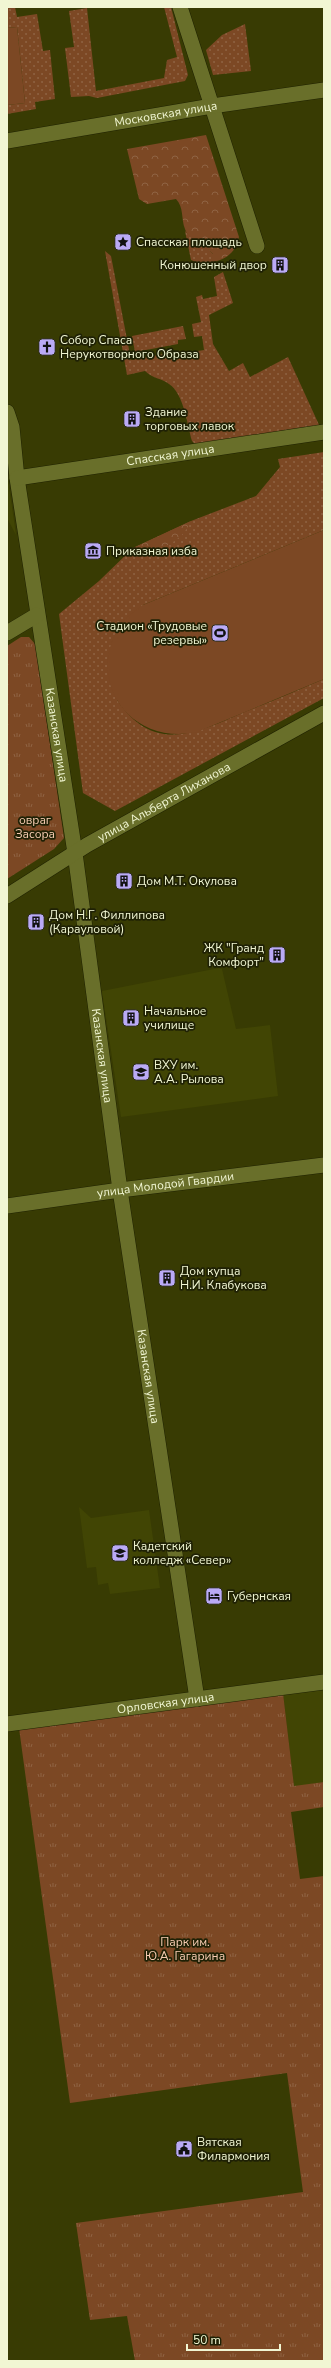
<svg xmlns="http://www.w3.org/2000/svg" width="331" height="2368" font-family="'Nunito Sans',sans-serif">
<defs>
<pattern id="grass-dots" width="8" height="8" patternUnits="userSpaceOnUse"><rect width="8" height="8" fill="#7c4824"/><path d="M2 2h.1M6 6h.1" fill="none" stroke="#8f6343" stroke-width="1.8" stroke-linecap="round"/></pattern>
<pattern id="forest-crowns" width="20" height="18" patternUnits="userSpaceOnUse"><rect width="20" height="18" fill="#7c4824"/><path d="M2 6a3 3 0 1 1 6 0M12 15a3 3 0 1 1 6 0" fill="none" stroke="#8f6343"/></pattern>
<pattern id="park-tufts" width="24" height="20" patternUnits="userSpaceOnUse"><rect width="24" height="20" fill="#7c4824"/><path d="M3 7l-1-3M5 7V3M7 7l1-3M15 17l-1-3M17 17v-4M19 17l1-3" fill="none" stroke="#8f6343"/></pattern>
</defs>
<rect width="100%" height="100%" fill="#383b03"/>
<g fill="#414504">
<path d="M7,475L12,507L16,535L7,518Z"/>
<path d="M219,968L222,969L236,1029L270,1025L278,1096L121,1117L102,991Z"/>
<path d="M79,1507L91,1518L149,1510L160,1588L110,1594L108,1583L98,1585L96,1567L87,1568Z"/>
<path d="M324,1687V1782L294,1787L283,1693Z"/>
</g>
<g fill="url(#grass-dots)">
<path d="M7,7H15L17,17L37,14L43,51L50,50L55,99L35,102L36,109L7,114V105L25,103L17,27L7,28Z"/>
<path d="M164,7H171L188,75L185,81L97,98L89,96L71,97L65,48L74,47L69,11L87,8L96,91L164,78L167,60L177,57Z"/>
<path d="M245,24L251,71L213,75L206,50L222,35Z"/>
<path d="M185,231C194,240 205,244 213,254V262L201,264L191,260Z"/>
<path d="M105,251L111,256L131,360L180,351V354L204,350L202,336L194,337L192,324L201,322L196,297L202,295L203,299L217,296L214,277L223,272L233,303L209,315L213,344L229,371L243,363L250,377L288,357L320,427L195,444L192,441C187,424 184,394 169,384C161,378 153,379 145,371L127,375Z"/>
<path d="M183,326L186,339L178,340V344L135,352L132,336Z"/>
<path d="M324,452V530L143,605L117,700C155,756 198,732 247,711C273,701 298,690 324,679V698L115,811L83,793L59,614L99,581L133,548L191,521L256,496L280,467L278,459Z"/>
</g>
<g fill="url(#forest-crowns)">
<path d="M206,135L239,237C236,252 227,259 213,262V254C206,245 189,241 185,229C181,219 184,207 176,199L147,204L139,199L127,149Z"/>
<path d="M191,521C182,542 159,552 137,553L133,548Z"/>
</g>
<g fill="url(#park-tufts)">
<path d="M21,637H29L35,644L64,838L54,849L7,879V646Z"/>
<path d="M283,1693L294,1786L324,1782V1807L291,1812L300,1879L324,1876V2361H135L127,2316L90,2320L76,2223L303,2192L287,2073L70,2103L19,1728Z"/>
</g>
<g fill="#7c4824">
<path d="M17,27L25,103L7,105V28Z"/>
<path d="M324,530V679L197,732C132,746 84,683 120,625C126,617 135,611 143,605Z"/>
</g>
<g fill="none" stroke-linecap="round" stroke-linejoin="round">
<defs>
<g id="street">
<path d="M180,7L257,246"/>
<path id="s1" d="M7,141L212,106L324,90"/>
<path id="s2" d="M7,412L12,427L17,478L75,853L120,1190L197,1699"/>
<path id="s3" d="M17,478L324,432"/>
<path d="M7,633L37,615"/>
<path id="s4" d="M7,896L87,845L324,713"/>
<path id="s5" d="M7,1206L120,1190L324,1165"/>
<path id="s6" d="M7,1724L324,1682"/>
</g>
</defs>
<use href="#street" stroke="#1f2200" stroke-width="16"/>
<use href="#street" stroke="#696f2a" stroke-width="15"/>
</g>
<defs>
<symbol id="sight-square" viewBox="-11 -11 22 22"><rect x="-9" y="-9" width="18" height="18" rx="4" fill="#baaaf6" stroke="#1f2105"/><path d="M0-6L1.8-2.2L6-1.7L2.9 1.2L3.7 5.4L0 3.3L-3.7 5.4L-2.9 1.2L-6-1.7L-1.8-2.2Z" fill="#111"/></symbol>
<symbol id="building-square" viewBox="-11 -11 22 22"><rect x="-9" y="-9" width="18" height="18" rx="4" fill="#baaaf6" stroke="#1f2105"/><path d="M-4-6H4V6H1V3H-1V6H-4ZM-2.5-4.3h1.7v1.8h-1.7ZM.8-4.3h1.7v1.8H.8ZM-2.5-1h1.7V.8h-1.7ZM.8-1h1.7V.8H.8Z" fill="#111"/></symbol>
<symbol id="church-square" viewBox="-11 -11 22 22"><rect x="-9" y="-9" width="18" height="18" rx="4" fill="#baaaf6" stroke="#1f2105"/><path d="M-1.2-6h2.4v3.5h3.3v2.4h-3.3V6h-2.4V-.1h-3.3v-2.4h3.3Z" fill="#111"/></symbol>
<symbol id="museum-square" viewBox="-11 -11 22 22"><rect x="-9" y="-9" width="18" height="18" rx="4" fill="#baaaf6" stroke="#1f2105"/><path d="M0-6L6-3V-2H-6V-3ZM-5-1h2V3h-2ZM-1-1h2V3h-2ZM3-1h2V3H3ZM-6 4H6V6H-6Z" fill="#111"/></symbol>
<symbol id="stadium-square" viewBox="-11 -11 22 22"><rect x="-9" y="-9" width="18" height="18" rx="4" fill="#baaaf6" stroke="#1f2105"/><path d="M0-5a6.5 5 0 1 0 0 10a6.5 5 0 1 0 0-10ZM-3.5-1.8h7v3.6h-7Z" fill="#111"/></symbol>
<symbol id="university-square" viewBox="-11 -11 22 22"><rect x="-9" y="-9" width="18" height="18" rx="4" fill="#baaaf6" stroke="#1f2105"/><path d="M0-5L7-2L0 1L-7-2ZM-4 1L0 2.5L4 1V4Q0 6-4 4Z" fill="#111"/></symbol>
<symbol id="hotel-square" viewBox="-11 -11 22 22"><rect x="-9" y="-9" width="18" height="18" rx="4" fill="#baaaf6" stroke="#1f2105"/><path d="M-6-4.5h1.5V1H6V5H4.5V3h-9V5H-6ZM-4 0a1.8 1.8 0 1 1 3.6 0ZM.5 0V-2.5h3Q6-2.5 6 0Z" fill="#111"/></symbol>
<symbol id="civic-square" viewBox="-11 -11 22 22"><rect x="-9" y="-9" width="18" height="18" rx="4" fill="#baaaf6" stroke="#1f2105"/><path d="M-.6-6.5H3V-4.5H.6V-3L4-1V1h2V6H-6V1h2V-1L-.6-3ZM-1.2 2.5V6h2.4V2.5Z" fill="#111"/></symbol>
</defs>
<g fill-rule="evenodd">
<use href="#sight-square" x="113" y="232" width="20" height="20"/>
<use href="#building-square" x="270" y="255" width="20" height="20"/>
<use href="#church-square" x="37" y="337" width="20" height="20"/>
<use href="#building-square" x="122" y="409" width="20" height="20"/>
<use href="#museum-square" x="83" y="541" width="20" height="20"/>
<use href="#stadium-square" x="210" y="623" width="20" height="20"/>
<use href="#building-square" x="114" y="871" width="20" height="20"/>
<use href="#building-square" x="26" y="912" width="20" height="20"/>
<use href="#building-square" x="267" y="945" width="20" height="20"/>
<use href="#building-square" x="121" y="1008" width="20" height="20"/>
<use href="#university-square" x="131" y="1062" width="20" height="20"/>
<use href="#building-square" x="157" y="1268" width="20" height="20"/>
<use href="#university-square" x="110" y="1543" width="20" height="20"/>
<use href="#hotel-square" x="204" y="1586" width="20" height="20"/>
<use href="#civic-square" x="174" y="2139" width="20" height="20"/>
</g>
<g text-anchor="middle" stroke-width="3.5" stroke-linejoin="round" paint-order="stroke">
<g font-size="12" fill="#f1f6d3" stroke="#1f2105">
<text dy="4" stroke="none"><textPath href="#s1" startOffset="161">Московская улица</textPath></text>
<text dy="4" stroke="none"><textPath href="#s3" startOffset="155">Спасская улица</textPath></text>
<text dy="4" stroke="none"><textPath href="#s2" startOffset="327">Казанская улица</textPath></text>
<text dy="4" stroke="none"><textPath href="#s4" startOffset="183">улица Альберта Лиханова</textPath></text>
<text dy="4" stroke="none"><textPath href="#s2" startOffset="651">Казанская улица</textPath></text>
<text dy="4" stroke="none"><textPath href="#s5" startOffset="160">улица Молодой Гвардии</textPath></text>
<text dy="4" stroke="none"><textPath href="#s2" startOffset="975">Казанская улица</textPath></text>
<text dy="4" stroke="none"><textPath href="#s6" startOffset="160">Орловская улица</textPath></text>
</g>
<g font-size="12" fill="#f1f6d3" stroke="#1f2105" text-anchor="start">
<text x="136" y="246">Спасская площадь</text>
<text x="267" y="269" text-anchor="end">Конюшенный двор</text>
<text x="60" y="344">Собор Спаса<tspan x="60" dy="14">Нерукотворного Образа</tspan></text>
<text x="145" y="416">Здание<tspan x="145" dy="14">торговых лавок</tspan></text>
<text x="106" y="555">Приказная изба</text>
<text x="207" y="630" text-anchor="end">Стадион «Трудовые<tspan x="207" dy="14">резервы»</tspan></text>
<text x="137" y="885">Дом М.Т. Окулова</text>
<text x="49" y="919">Дом Н.Г. Филлипова<tspan x="49" dy="14">(Карауловой)</tspan></text>
<text x="264" y="952" text-anchor="end">ЖК "Гранд<tspan x="264" dy="14">Комфорт"</tspan></text>
<text x="144" y="1015">Начальное<tspan x="144" dy="14">училище</tspan></text>
<text x="154" y="1069">ВХУ им.<tspan x="154" dy="14">А.А. Рылова</tspan></text>
<text x="180" y="1275">Дом купца<tspan x="180" dy="14">Н.И. Клабукова</tspan></text>
<text x="133" y="1550">Кадетский<tspan x="133" dy="14">колледж «Север»</tspan></text>
<text x="227" y="1600">Губернская</text>
<text x="197" y="2146">Вятская<tspan x="197" dy="14">Филармония</tspan></text>
</g>
<g font-size="12" fill="#f7ccb2" stroke="#1f2105">
<text x="35" y="824">овраг<tspan x="35" dy="14">Засора</tspan></text>
<text x="185" y="1946">Парк им.<tspan x="185" dy="14">Ю.А. Гагарина</tspan></text>
</g>
</g>
<rect width="331" height="2368" fill="none" stroke="#f1f6d3" stroke-width="16"/>
<path d="M187 2344v6h93v-6" fill="none" stroke="#f1f6d3" stroke-width="2"/>
<text x="193" y="2344" font-size="12" fill="#f1f6d3" stroke="#1f2105" stroke-width="3" paint-order="stroke">50 m</text>
</svg>
